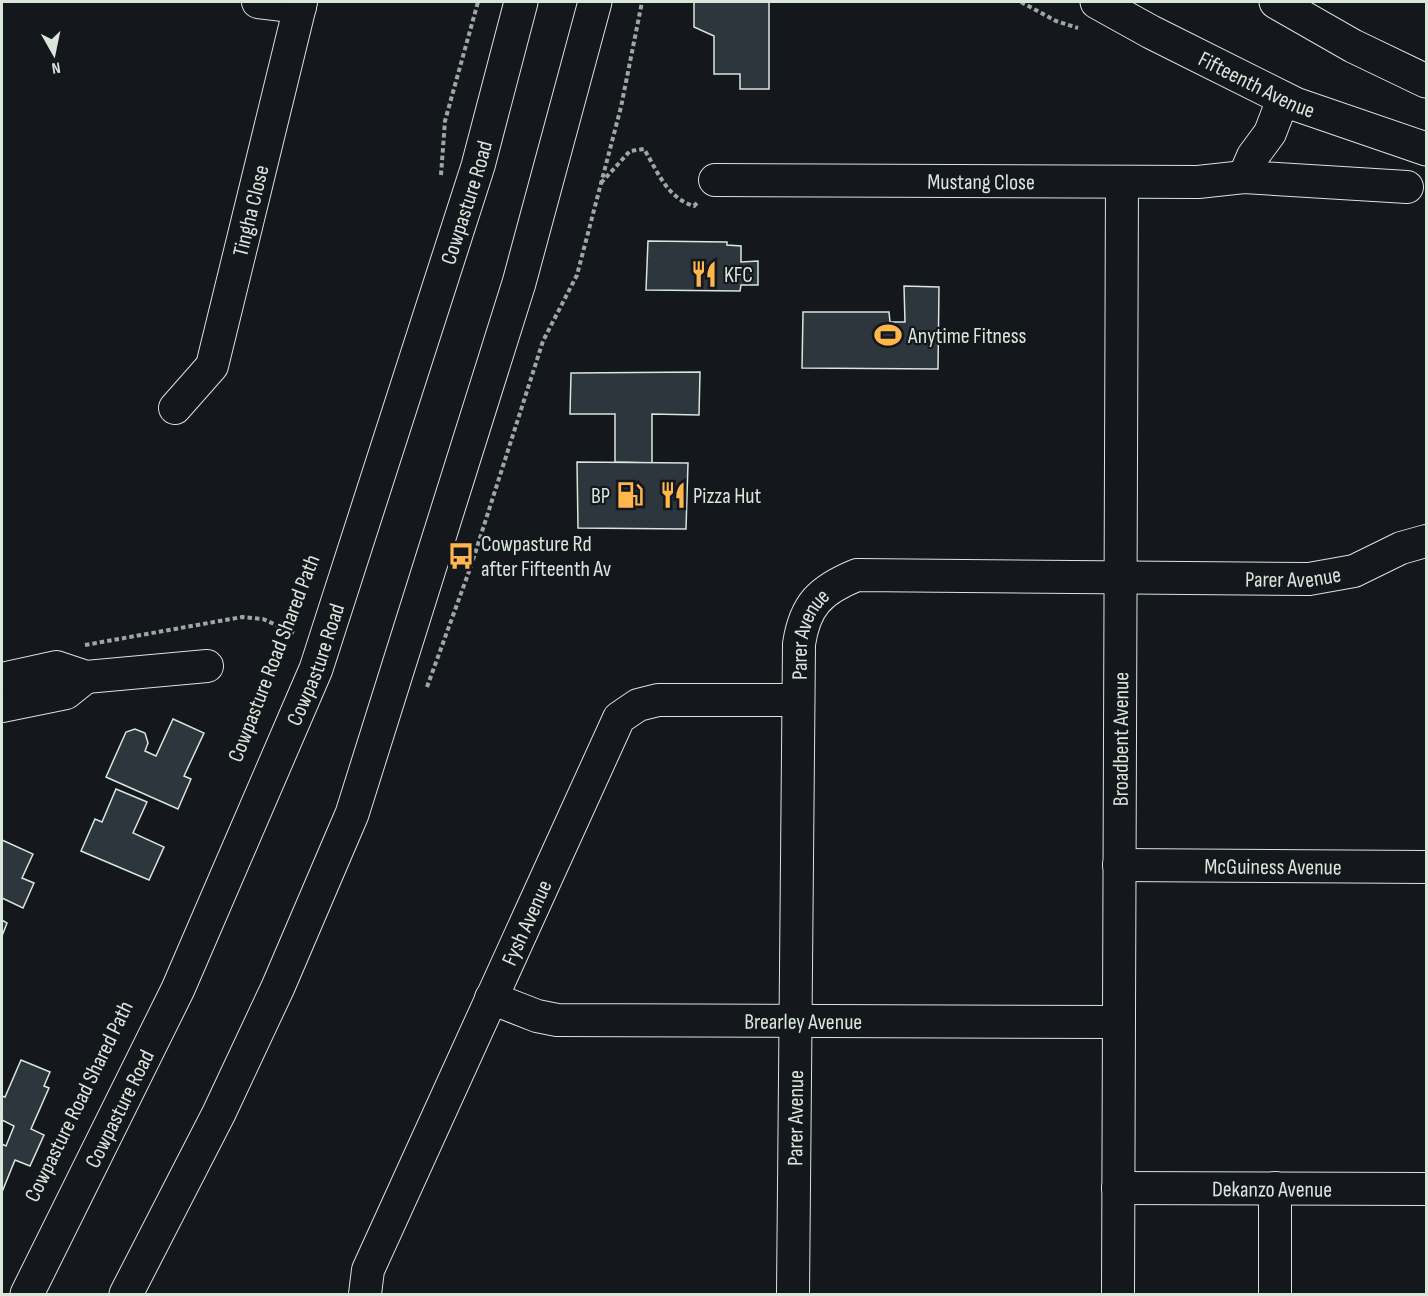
<svg xmlns="http://www.w3.org/2000/svg" width="1428" height="1296" font-family="'Sofia Sans Condensed',sans-serif">
<rect width="100%" height="100%" fill="#14181c"/>
<g fill="#2c363c" stroke="#d8e6dc" stroke-width="1.5">
<path d="M694,2H769V89H740V74H714V36L694,27Z"/>
<path d="M648,241L727,242V245L741,246V262L758,261V285H741L740,291L646,290Z"/>
<path d="M904,286L939,287L938,369L802,368L803,312H889L890,322H905Z"/>
<path d="M700,372L699,415L652,414V463L615,462V414H570L571,373Z"/>
<path d="M577,462L688,463L686,529L578,528Z"/>
<path d="M173,719L204,733L184,776L191,779L178,809L106,777L126,732L135,729L145,733L148,743L145,751L156,756Z"/>
<path d="M116,789L147,802L133,833L164,847L149,880L81,851L95,819L102,822Z"/>
<path d="M2,840L33,854L22,878L34,883L23,908L2,898Z"/>
<path d="M2,920L7,923L2,936Z"/>
<path d="M21,1060L50,1072L44,1086L49,1088L31,1129L44,1135L30,1166L15,1160L2,1192V1144L6,1146L14,1126L2,1120V1096L5,1097Z"/>
</g>
<g fill="none" stroke-linecap="round" stroke-linejoin="round">
<defs>
<g id="minor">
<path d="M258,2L300,7"/>
<path d="M1244,177L1253,156L1270,133L1283,99"/>
<path id="s1" d="M715,180L1198,182L1244,177L1407,187"/>
<path id="s2" d="M175,408L212,366L301,2"/>
<path d="M2,679L56,667L86,677L207,666"/>
<path d="M2,706L66,693L86,677"/>
<path id="s3" d="M1119,865L1426,867"/>
<path id="s4" d="M491,998L537,1016L557,1020L1119,1022"/>
<path id="s5" d="M1118,1188L1426,1189"/>
<path id="s6" d="M365,1294L368,1270L619,718L638,705L658,700H798"/>
<path id="s7" d="M793,1294L799,644C805,605 820,590 857,575L1309,579L1354,571L1401,548L1426,541"/>
<path id="s8" d="M1118,1294L1122,182"/>
<path d="M1275,1294V1188"/>
</g>
<g id="major">
<path id="s9" d="M1097,2L1151,32L1295,104L1426,149"/>
<path d="M1276,2L1353,46L1426,81"/>
<path id="s10" d="M27,1294L178,989L316,669L478,166L521,2"/>
<path d="M126,1294L219,1113L278,987L352,814L519,283L595,2"/>
</g>
</defs>
<use href="#minor" stroke="#d8e6dc" stroke-width="34"/>
<use href="#major" stroke="#d8e6dc" stroke-width="35"/>
<g stroke="#9da8a2" stroke-width="4" stroke-dasharray="4.5 3" stroke-linecap="butt">
<path d="M1021,2L1056,21L1078,28"/>
<path d="M441,175L445,121L478,2"/>
<path d="M601,183L630,151L644,149C658,172 667,198 694,206L698,202"/>
<path d="M85,645L242,617L263,619L296,634"/>
<path d="M427,687L471,566L543,341L577,275L621,107L642,2"/>
</g>
<use href="#minor" stroke="#14181c" stroke-width="32"/>
<use href="#major" stroke="#14181c" stroke-width="33"/>
</g>
<defs>
<symbol id="restaurant-bare" viewBox="-9 -9 18 18"><path d="M-5-6h1v4h1v-4h1v4h1v-4h1v5L-1.5 .5V6h-2V.5L-5-1ZM5-6V6H3V1.5H1.5Q1.5-4 5-6Z" fill="#ffb74d" stroke="#14181c" stroke-width="2.5" paint-order="stroke"/></symbol>
<symbol id="stadium-bare" viewBox="-9 -9 18 18"><path d="M0-5a6.5 5 0 1 0 0 10a6.5 5 0 1 0 0-10ZM-3.5-1.8h7v3.6h-7Z" fill="#ffb74d" stroke="#14181c" stroke-width="2.5" paint-order="stroke"/></symbol>
<symbol id="fuel-bare" viewBox="-9 -9 18 18"><path d="M-5.5-6h7V0h2V4h1.3V-2.5L3-4.5l.8-.8L6-3V5H2.5V1h-1V6h-7ZM-4.2-4.7v3.2H.2V-4.7Z" fill="#ffb74d" stroke="#14181c" stroke-width="2.5" paint-order="stroke"/></symbol>
<symbol id="bus-bare" viewBox="-9 -9 18 18"><path d="M-5-6H5V4H4V6H2V4H-2V6H-4V4H-5ZM-3.5-4V0h7V-4ZM-3.5 1.2v1.5H-2V1.2ZM2 1.2v1.5H3.5V1.2Z" fill="#ffb74d" stroke="#14181c" stroke-width="2.5" paint-order="stroke"/></symbol>
</defs>
<g fill-rule="evenodd">
<use href="#restaurant-bare" x="685" y="255" width="38" height="38"/>
<use href="#stadium-bare" x="869" y="316" width="38" height="38"/>
<use href="#fuel-bare" x="611" y="476" width="38" height="38"/>
<use href="#restaurant-bare" x="654" y="476" width="38" height="38"/>
<use href="#bus-bare" x="442" y="537" width="38" height="38"/>
</g>
<g text-anchor="middle" stroke-width="4.5" stroke-linejoin="round" paint-order="stroke">
<g font-size="22" fill="#d8e6dc" stroke="#14181c">
<text dy="8" stroke="none"><textPath href="#s9" startOffset="180">Fifteenth Avenue</textPath></text>
<text dy="8" stroke="none"><textPath href="#s1" startOffset="266">Mustang Close</textPath></text>
<text dy="8" stroke="none"><textPath href="#s10" startOffset="1179">Cowpasture Road</textPath></text>
<text dy="8" stroke="none"><textPath href="#s2" startOffset="216">Tingha Close</textPath></text>
<text dy="8" stroke="none"><textPath href="#s7" startOffset="1182">Parer Avenue</textPath></text>
<text dy="8" stroke="none"><textPath href="#s7" startOffset="662">Parer Avenue</textPath></text>
<text transform="translate(273 658) rotate(-69)" y="8">Cowpasture Road Shared Path</text>
<text dy="8" stroke="none"><textPath href="#s10" startOffset="693">Cowpasture Road</textPath></text>
<text dy="8" stroke="none"><textPath href="#s8" startOffset="555">Broadbent Avenue</textPath></text>
<text dy="8" stroke="none"><textPath href="#s3" startOffset="154">McGuiness Avenue</textPath></text>
<text dy="8" stroke="none"><textPath href="#s6" startOffset="406">Fysh Avenue</textPath></text>
<text dy="8" stroke="none"><textPath href="#s4" startOffset="316">Brearley Avenue</textPath></text>
<text transform="translate(78 1101) rotate(-64)" y="8">Cowpasture Road Shared Path</text>
<text dy="8" stroke="none"><textPath href="#s10" startOffset="207">Cowpasture Road</textPath></text>
<text dy="8" stroke="none"><textPath href="#s7" startOffset="176">Parer Avenue</textPath></text>
<text dy="8" stroke="none"><textPath href="#s5" startOffset="154">Dekanzo Avenue</textPath></text>
</g>
<g font-size="22" fill="#d8e6dc" stroke="#14181c" text-anchor="start">
<text x="724" y="282">KFC</text>
<text x="908" y="343">Anytime Fitness</text>
<text x="610" y="503" text-anchor="end">BP</text>
<text x="693" y="503">Pizza Hut</text>
<text x="481" y="551">Cowpasture Rd<tspan x="481" dy="25">after Fifteenth Av</tspan></text>
</g>
</g>
<rect width="1428" height="1296" fill="none" stroke="#d8e6dc" stroke-width="6"/>
<g transform="translate(54 54) rotate(171)" stroke="#14181c" stroke-width="4.5" paint-order="stroke">
<path d="M0-4.5L10 22L0 15L-10 22Z" fill="#d8e6dc"/>
<text y="-9" font-size="16" font-weight="bold" text-anchor="middle" fill="#d8e6dc">N</text>
</g>
</svg>
